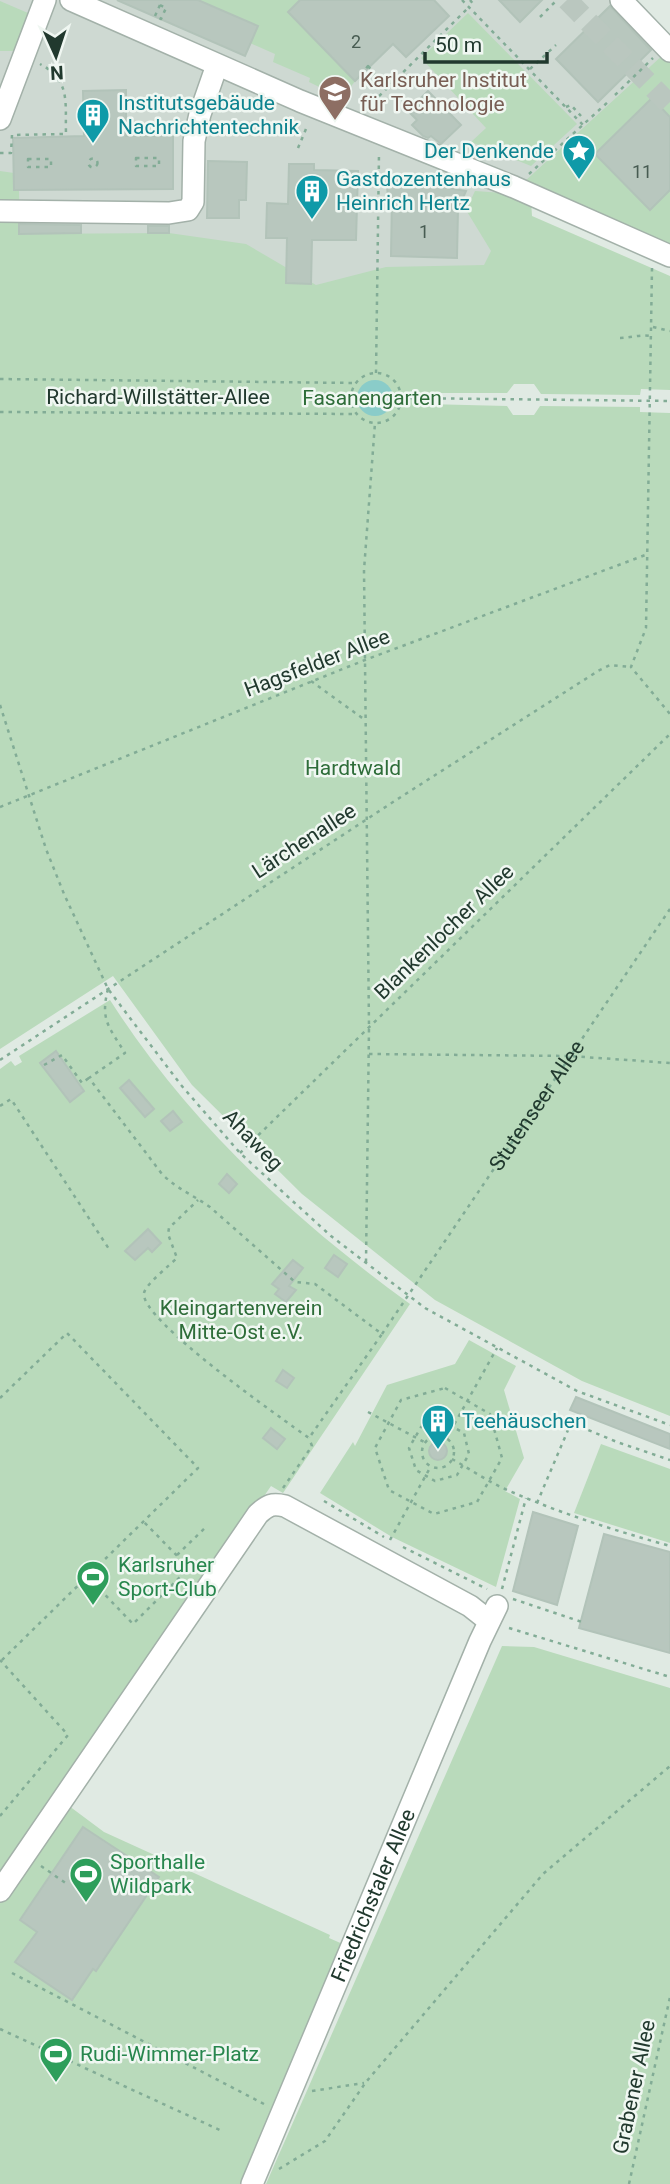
<svg xmlns="http://www.w3.org/2000/svg" width="670" height="2184" font-family="Roboto,sans-serif">
<rect width="100%" height="100%" fill="#e0eae3"/>
<path fill="#ced9d2" d="M0,0H611L670,60V243L525,185L470,320L0,324Z"/>
<g fill="#b9dabb">
<path d="M198,0H303L356,80L342,98L309,82L310,78L273,62L275,54L250,43L257,26Z"/>
<path d="M0,1L28,13L14,51H0Z"/>
<path d="M468,13L577,124L531,166L471,142L486,128L421,58Z"/>
<path d="M664,54L670,60V117L652,99L651,209L670,190V243L667,246L524,182Z"/>
<path d="M0,171L14,173V190H19L20,234L169,233L246,244L316,285L386,267L484,265L491,251L466,210L475,191L518,194L531,200L532,216L670,276V390L641,389L640,395L541,394L534,384H514L507,393H426V404L507,406L513,415H534L540,406L640,407V412L670,413V1416L582,1381L435,1300L302,1194L192,1085L113,976L0,1049Z"/>
<path d="M110,1000C188,1122 293,1219 410,1304L283,1493L271,1486L57,1797L104,1832L330,1935L329,1938L345,1945L245,2184H0V1069L11,1061L15,1066L22,1062L19,1056Z"/>
<path d="M469,1340L516,1366L504,1390L524,1458L505,1491L520,1499L496,1587L392,1537L320,1493L353,1442L355,1446L387,1385L455,1364Z"/>
<path d="M601,1444L670,1469V1543L574,1513Z"/>
<path d="M502,1646L534,1647L670,1688V2184H266Z"/>
</g>
<circle fill="#8accc9" cx="375" cy="398" r="18"/>
<g fill="#b8c7be" stroke="#b2c3b9" stroke-width="2">
<path d="M117,0H198L258,26L245,56Z"/>
<path d="M300,0H434L449,16L406,57L393,44L355,81L288,12Z"/>
<path d="M499,0H542L520,22Z"/>
<path d="M610,6L651,50L598,102L556,59Z"/>
<path d="M126,90V136H173V189L14,190L13,138L84,136L83,91Z"/>
<path d="M428,91L461,125L441,144L431,136L428,138L423,136L412,125L417,120L408,111Z"/>
<path d="M652,98L670,117V190L650,210L595,154Z"/>
<path d="M208,161L247,162L246,200H239V218H207Z"/>
<path d="M289,164H314V170L358,171L356,240H312L311,284L286,283L287,238H266L267,203L288,204Z"/>
<path d="M386,178L466,191L458,209L457,258L391,256L392,196H388Z"/>
<path d="M19,224L81,225V233L19,234Z"/>
<rect x="148" y="226" width="21" height="7"/>
<path d="M56,1051L84,1091L70,1102L40,1063Z"/>
<path d="M129,1080L154,1109L145,1117L120,1088Z"/>
<path d="M173,1111L182,1122L170,1131L161,1121Z"/>
<path d="M227,1174L237,1184L229,1193L219,1184Z"/>
<path d="M148,1229L161,1243L152,1252L148,1248L135,1260L125,1251Z"/>
<path d="M334,1255L347,1264L338,1277L325,1268Z"/>
<path d="M293,1260L303,1268L289,1286L296,1290L286,1302L275,1294L279,1289L272,1284Z"/>
<path d="M283,1370L294,1378L287,1388L276,1381Z"/>
<path d="M576,1397L670,1434V1449L570,1410Z"/>
<path d="M271,1428L285,1439L277,1449L263,1438Z"/>
<circle cx="438" cy="1451" r="9"/>
<path d="M533,1512L578,1526L557,1605L513,1591Z"/>
<path d="M604,1534L670,1552V1653L579,1628Z"/>
<path d="M83,1827L159,1877L96,1971L93,1969L72,2000L15,1962L37,1932L20,1920Z"/>
</g>
<g fill="none" stroke-linecap="round" stroke-linejoin="round">
<path stroke="#bac7bf" stroke-width="21" stroke-dasharray="21 10" stroke-linecap="butt" d="M567,0L670,105"/>
<defs>
<g id="minor">
<path d="M71,0L300,101L514,187L670,256"/>
<path d="M621,0L670,51"/>
<path d="M0,119L45,0"/>
<path d="M0,211L169,213L188,210L193,202L194,141L200,114L217,65"/>
<path d="M0,1891L258,1514C268,1505 272,1503 285,1506L470,1606L489,1621"/>
<path id="s2" d="M252,2184L480,1641L497,1606"/>
</g>
</defs>
<use href="#minor" stroke="#a3b1a9" stroke-width="24"/>
<g stroke="#82ac96" stroke-width="2.5" stroke-dasharray="3.5 5" stroke-linecap="butt">
<path d="M462,0L584,126"/>
<path d="M470,0L474,5"/>
<path d="M160,5L166,8L161,19L155,16Z"/>
<path d="M540,17L557,0"/>
<path d="M368,66L374,73L364,83L359,78Z"/>
<path d="M530,69L556,45"/>
<path d="M615,95L653,58"/>
<path d="M566,107L571,105L581,116"/>
<path d="M367,108L469,7"/>
<path d="M298,148L306,129"/>
<path d="M0,153H11L12,135L66,134C65,103 71,80 40,64"/>
<rect x="136" y="158" width="23" height="8"/>
<circle cx="93" cy="163" r="4.5"/>
<rect x="28" y="159" width="23" height="8"/>
<path d="M529,174L609,101"/>
<path d="M652,268L646,628L631,667L670,714"/>
<path d="M653,327L670,331"/>
<path d="M620,338C631,338 640,334 651,336"/>
<path d="M376,373L379,153"/>
<circle cx="376" cy="398" r="25"/>
<path d="M0,379L356,383"/>
<path d="M400,398L670,401"/>
<path d="M0,412L357,414"/>
<path d="M311,681L365,720"/>
<path d="M0,705L46,849L64,894L108,989L181,1085L240,1153L331,1236L425,1308L577,1391L670,1425"/>
<path d="M0,807L365,660L648,554"/>
<path d="M108,989C100,1020 109,1027 125,1053L89,1078L162,1174C177,1189 193,1195 210,1207L295,1282L315,1284L382,1334L309,1438C284,1420 139,1319 144,1293C146,1284 170,1265 177,1258L168,1234L169,1228L198,1200"/>
<path d="M369,1054L570,1056L670,1063"/>
<path d="M0,1060L393,802L598,671L610,665L631,667"/>
<path d="M44,1065L62,1055L82,1083L89,1078"/>
<path d="M0,1106L11,1099L109,1249"/>
<path d="M240,1153L670,734"/>
<path d="M366,1262L369,1027L364,570L375,423"/>
<path id="s1" d="M382,1334L670,909"/>
<path d="M445,1388L490,1414L502,1458L477,1502L434,1514L389,1490L375,1448L401,1400Z"/>
<path d="M0,1398L67,1333L198,1468L1,1661"/>
<path d="M368,1412L426,1443"/>
<path d="M557,1417L617,1442L670,1460"/>
<path d="M442,1421L464,1433L469,1454L457,1475L435,1481L416,1470L409,1448L421,1427Z"/>
<circle cx="438" cy="1452" r="16"/>
<path d="M446,1439L497,1348"/>
<path d="M452,1459C470,1469 487,1481 505,1489C559,1513 613,1530 670,1546"/>
<path d="M283,1488L312,1446L309,1438"/>
<path d="M324,1501L384,1537"/>
<path d="M537,1503L571,1423"/>
<path d="M390,1540L431,1466"/>
<path d="M403,1547L487,1589"/>
<path d="M177,1555L207,1526"/>
<path d="M88,1577L133,1624L189,1568L143,1521"/>
<path d="M502,1589L526,1498"/>
<path d="M513,1599L582,1622"/>
<path d="M509,1628L670,1677"/>
<path d="M0,1816L68,1735L0,1660"/>
<path d="M41,1866L67,1884"/>
<path d="M12,1973L264,2104"/>
<path d="M0,2029L222,2131"/>
<path d="M312,2091L364,2083"/>
<path d="M279,2169L325,2141L366,2082L543,1874L670,1766"/>
<path d="M629,2184L670,1997"/>
</g>
<use href="#minor" stroke="#fff" stroke-width="21"/>
</g>
<defs>
<symbol id="university-pin" viewBox="-11 -11 22 30"><path d="M0 17L-7.5 6A9.5 9.5 0 1 1 7.5 6Z" fill="#8d6e63" stroke="#f0f7f2"/><path d="M0-5L7-2L0 1L-7-2ZM-4 1L0 2.5L4 1V4Q0 6-4 4Z" fill="#fff"/></symbol>
<symbol id="building-pin" viewBox="-11 -11 22 30"><path d="M0 17L-7.5 6A9.5 9.5 0 1 1 7.5 6Z" fill="#0f9aa8" stroke="#f0f7f2"/><path d="M-4-6H4V6H1V3H-1V6H-4ZM-2.5-4.3h1.7v1.8h-1.7ZM.8-4.3h1.7v1.8H.8ZM-2.5-1h1.7V.8h-1.7ZM.8-1h1.7V.8H.8Z" fill="#fff"/></symbol>
<symbol id="sight-pin" viewBox="-11 -11 22 30"><path d="M0 17L-7.5 6A9.5 9.5 0 1 1 7.5 6Z" fill="#0f9aa8" stroke="#f0f7f2"/><path d="M0-6L1.8-2.2L6-1.7L2.9 1.2L3.7 5.4L0 3.3L-3.7 5.4L-2.9 1.2L-6-1.7L-1.8-2.2Z" fill="#fff"/></symbol>
<symbol id="stadium-pin" viewBox="-11 -11 22 30"><path d="M0 17L-7.5 6A9.5 9.5 0 1 1 7.5 6Z" fill="#2e9e5b" stroke="#f0f7f2"/><path d="M0-5a6.5 5 0 1 0 0 10a6.5 5 0 1 0 0-10ZM-3.5-1.8h7v3.6h-7Z" fill="#fff"/></symbol>
</defs>
<g fill-rule="evenodd">
<use href="#university-pin" x="316" y="73" width="38" height="52"/>
<use href="#building-pin" x="74" y="96" width="38" height="52"/>
<use href="#sight-pin" x="560" y="132" width="38" height="52"/>
<use href="#building-pin" x="293" y="172" width="38" height="52"/>
<use href="#building-pin" x="419" y="1402" width="38" height="52"/>
<use href="#stadium-pin" x="74" y="1558" width="38" height="52"/>
<use href="#stadium-pin" x="67" y="1855" width="38" height="52"/>
<use href="#stadium-pin" x="37" y="2035" width="38" height="52"/>
</g>
<g text-anchor="middle" stroke-width="5" stroke-linejoin="round" paint-order="stroke">
<g font-size="18" fill="#475c52">
<text x="356" y="48">2</text>
<text x="642" y="178">11</text>
<text x="424" y="238">1</text>
</g>
<g font-size="21" fill="#785e54" stroke="#f0f7f2" text-anchor="start">
<text x="360" y="87">Karlsruher Institut<tspan x="360" dy="24">für Technologie</tspan></text>
</g>
<g font-size="21" fill="#0d838f" stroke="#f0f7f2" text-anchor="start">
<text x="118" y="110">Institutsgebäude<tspan x="118" dy="24">Nachrichtentechnik</tspan></text>
<text x="554" y="158" text-anchor="end">Der Denkende</text>
<text x="336" y="186">Gastdozentenhaus<tspan x="336" dy="24">Heinrich Hertz</tspan></text>
<text x="462" y="1428">Teehäuschen</text>
</g>
<g font-size="21" fill="#21392e" stroke="#f0f7f2">
<text x="158" y="404">Richard-Willstätter-Allee</text>
<text transform="translate(317 663) rotate(-21)" y="7">Hagsfelder Allee</text>
<text transform="translate(304 841) rotate(-33)" y="7">Lärchenallee</text>
<text transform="translate(444 932) rotate(-44)" y="7">Blankenlocher Allee</text>
<text dy="7" stroke="none"><textPath href="#s1" startOffset="276">Stutenseer Allee</textPath></text>
<text transform="translate(253 1140) rotate(46)" y="7">Ahaweg</text>
<text dy="7" stroke="none"><textPath href="#s2" startOffset="313">Friedrichstaler Allee</textPath></text>
<text transform="translate(634 2087) rotate(-78)" y="7">Grabener Allee</text>
</g>
<g font-size="21" fill="#2e6d39" stroke="#f0f7f2">
<text x="372" y="405">Fasanengarten</text>
<text x="353" y="775">Hardtwald</text>
<text x="241" y="1315">Kleingartenverein<tspan x="241" dy="24">Mitte-Ost e.V.</tspan></text>
</g>
<g font-size="21" fill="#27864d" stroke="#f0f7f2" text-anchor="start">
<text x="118" y="1572">Karlsruher<tspan x="118" dy="24">Sport-Club</tspan></text>
<text x="110" y="1869">Sporthalle<tspan x="110" dy="24">Wildpark</tspan></text>
<text x="80" y="2061">Rudi-Wimmer-Platz</text>
</g>
</g>
<g transform="translate(56 56) rotate(177)" stroke="#f0f7f2" stroke-width="5" paint-order="stroke">
<path d="M0-5L12 26L0 18L-12 26Z" fill="#21392e"/>
<text y="-10" font-size="19" font-weight="bold" text-anchor="middle" fill="#21392e">N</text>
</g>
<path d="M425 52v10h122v-10" fill="none" stroke="#21392e" stroke-width="3.5"/>
<text x="435" y="52" font-size="21" fill="#21392e" stroke="#f0f7f2" stroke-width="5" paint-order="stroke">50 m</text>
</svg>
